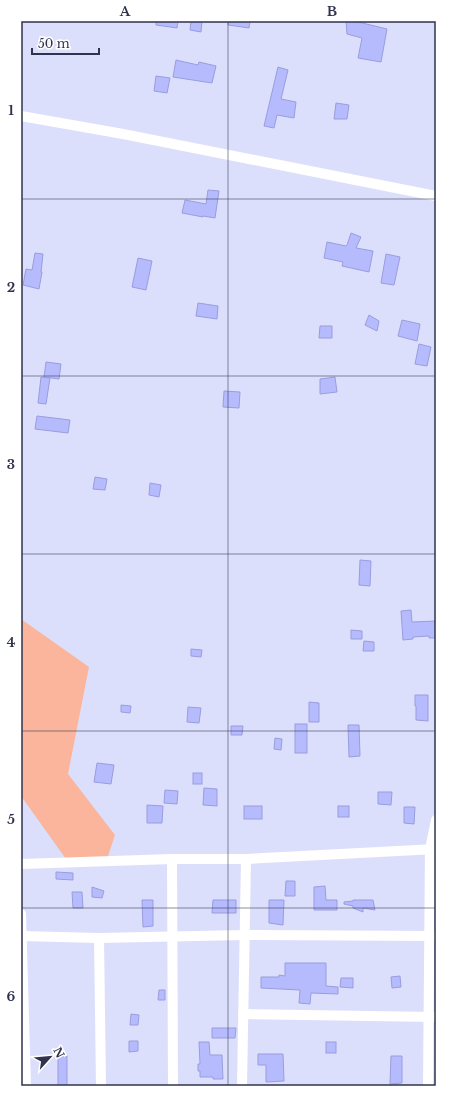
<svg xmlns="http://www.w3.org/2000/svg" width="457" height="1107" font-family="'Libre Baskerville',serif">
<rect width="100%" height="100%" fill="#dcdffb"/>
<path fill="#fab59c" d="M21,619L89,667L68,774L115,835L107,859H66L21,796Z"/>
<g fill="#b6bbfe" stroke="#999dde">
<path d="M156,21H178L177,28L156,25Z"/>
<path d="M191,21H202L201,32L190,30Z"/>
<path d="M228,21H250L249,28L228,25Z"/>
<path d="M346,21H354L387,29L381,62L358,58L362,38L347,34Z"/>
<path d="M176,60L198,65L199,62L216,66L212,83L173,77Z"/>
<path d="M278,67L288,70L281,99L296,102L294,118L277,115L274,128L264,126Z"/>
<path d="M156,76L170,78L167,93L154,91Z"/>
<path d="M336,103L349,105L347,119H334Z"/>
<path d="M208,190L219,191L215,218L203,216V217L182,213L185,200L206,204Z"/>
<path d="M351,233L361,237L356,248L373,251L369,272L342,266L343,262L324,258L327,242L346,246L347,245Z"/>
<path d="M35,253L43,254L41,272H42L39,289L23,285L26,269L32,270Z"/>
<path d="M386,254L400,257L394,285L381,283Z"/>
<path d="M138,258L152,261L146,290L132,287Z"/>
<path d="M198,303L218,306L217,319L196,316Z"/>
<path d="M369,315L379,321L377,331L365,325Z"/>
<path d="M402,320L420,324L417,341L398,336Z"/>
<path d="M320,326H332V338H319Z"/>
<path d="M419,344L431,347L427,366L415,364Z"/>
<path d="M46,362L61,364L59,379L44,377Z"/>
<path d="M41,377L50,378L46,404L38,403Z"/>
<path d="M335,377L337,392L320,394V379Z"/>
<path d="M224,391L240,392L239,408L223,407Z"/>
<path d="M37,416L70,420L68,433L35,429Z"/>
<path d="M95,477L107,479L105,490L93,489Z"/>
<path d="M150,483L161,485L159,497L149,495Z"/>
<path d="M360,560L371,561L370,586L359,585Z"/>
<path d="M411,610L412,622L436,621V638H429V636L413,637V639L403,640L401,611Z"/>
<path d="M351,630L362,631V639H351Z"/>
<path d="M364,641L374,642V651H363Z"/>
<path d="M191,649L202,650L201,657L191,656Z"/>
<path d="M415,695H428V721L416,720V706H415Z"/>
<path d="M309,702L319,703V722H309Z"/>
<path d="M121,705L131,706L130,713L121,712Z"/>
<path d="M188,707L201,708L199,723L187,722Z"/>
<rect x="295" y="724" width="12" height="29"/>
<path d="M348,725H359L360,756L349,757Z"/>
<path d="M231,726H243L242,735H231Z"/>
<path d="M275,738L282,739L281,750L274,749Z"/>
<path d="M97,763L114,765L111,784L94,782Z"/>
<rect x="193" y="773" width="9" height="11"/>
<path d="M204,788L217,789V806L203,805Z"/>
<path d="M165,790L178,791L177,804L164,803Z"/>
<path d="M378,792H392L391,805L378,804Z"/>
<path d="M147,805L163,806L162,823H147Z"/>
<rect x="244" y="806" width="18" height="13"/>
<rect x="338" y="806" width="11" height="11"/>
<path d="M404,807H415L414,824L404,823Z"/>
<path d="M56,872L73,873V880L56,879Z"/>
<path d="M286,881H295V896H285Z"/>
<path d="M325,886L326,900H337V910H314V887Z"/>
<path d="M92,887L104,891L102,898L92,897Z"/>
<path d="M72,892H82L83,908H73Z"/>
<path d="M142,900H153V926L143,927Z"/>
<path d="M213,900H236V913H212Z"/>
<path d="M269,900H284L283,925L269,923Z"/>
<path d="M353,900H373L375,910L363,908V912L353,908V906L344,904V902L353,901Z"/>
<path d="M285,963H326V986L338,987V994L311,993L310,1004L299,1003L300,990L261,988V977H279V975L285,976Z"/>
<path d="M400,976L401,987L392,988L391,977Z"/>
<path d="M341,978H353V988L340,987Z"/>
<path d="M159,990H165V1000H158Z"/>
<path d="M131,1014L139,1015L138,1025H130Z"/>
<path d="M212,1028H236L235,1038H212Z"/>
<path d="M129,1041H138V1051L129,1052Z"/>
<path d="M199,1042H209L210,1055H222L223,1079H213V1077H200V1071H198V1064H200Z"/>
<rect x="326" y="1042" width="10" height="11"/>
<path d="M258,1054H283L284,1081L266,1082V1065H258Z"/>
<rect x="58" y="1056" width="9" height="30"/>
<path d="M391,1056H402V1083L390,1084Z"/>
</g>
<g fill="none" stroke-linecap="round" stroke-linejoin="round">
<g stroke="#fff" stroke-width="10">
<path d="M21,116L123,134L436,196"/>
<path d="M172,859L173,1086"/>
<path d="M21,864L172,859H246L436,849"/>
<path d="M21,914L26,1086"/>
<path d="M21,936L99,938L244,935L436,936"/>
<path d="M99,938L101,1086"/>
<path d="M243,1014L436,1017"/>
<path d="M242,1086L246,859"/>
<path d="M428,1086L430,849L436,820"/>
</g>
</g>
<path fill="none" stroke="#31334e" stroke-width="1" stroke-opacity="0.55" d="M228,21V1086M21,199H436M21,376H436M21,554H436M21,731H436M21,908H436"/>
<rect width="457" height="1107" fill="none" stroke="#ffffff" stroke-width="44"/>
<g transform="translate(50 1057) rotate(63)" stroke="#ffffff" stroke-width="3" paint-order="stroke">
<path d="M0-3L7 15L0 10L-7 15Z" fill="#31334e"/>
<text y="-6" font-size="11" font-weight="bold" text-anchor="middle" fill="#31334e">N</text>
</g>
<path d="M32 48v6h67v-6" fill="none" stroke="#31334e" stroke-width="2"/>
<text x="38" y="48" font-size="12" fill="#31334e" stroke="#ffffff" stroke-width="3" paint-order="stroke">50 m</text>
<rect x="22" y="22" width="413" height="1063" fill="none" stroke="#31334e" stroke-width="1.5"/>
<g font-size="13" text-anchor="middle" font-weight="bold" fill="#31334e">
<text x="125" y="16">A</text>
<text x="332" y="16">B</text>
<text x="11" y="115">1</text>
<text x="11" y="292">2</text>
<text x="11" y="469">3</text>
<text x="11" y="647">4</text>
<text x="11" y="824">5</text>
<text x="11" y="1001">6</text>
</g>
</svg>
